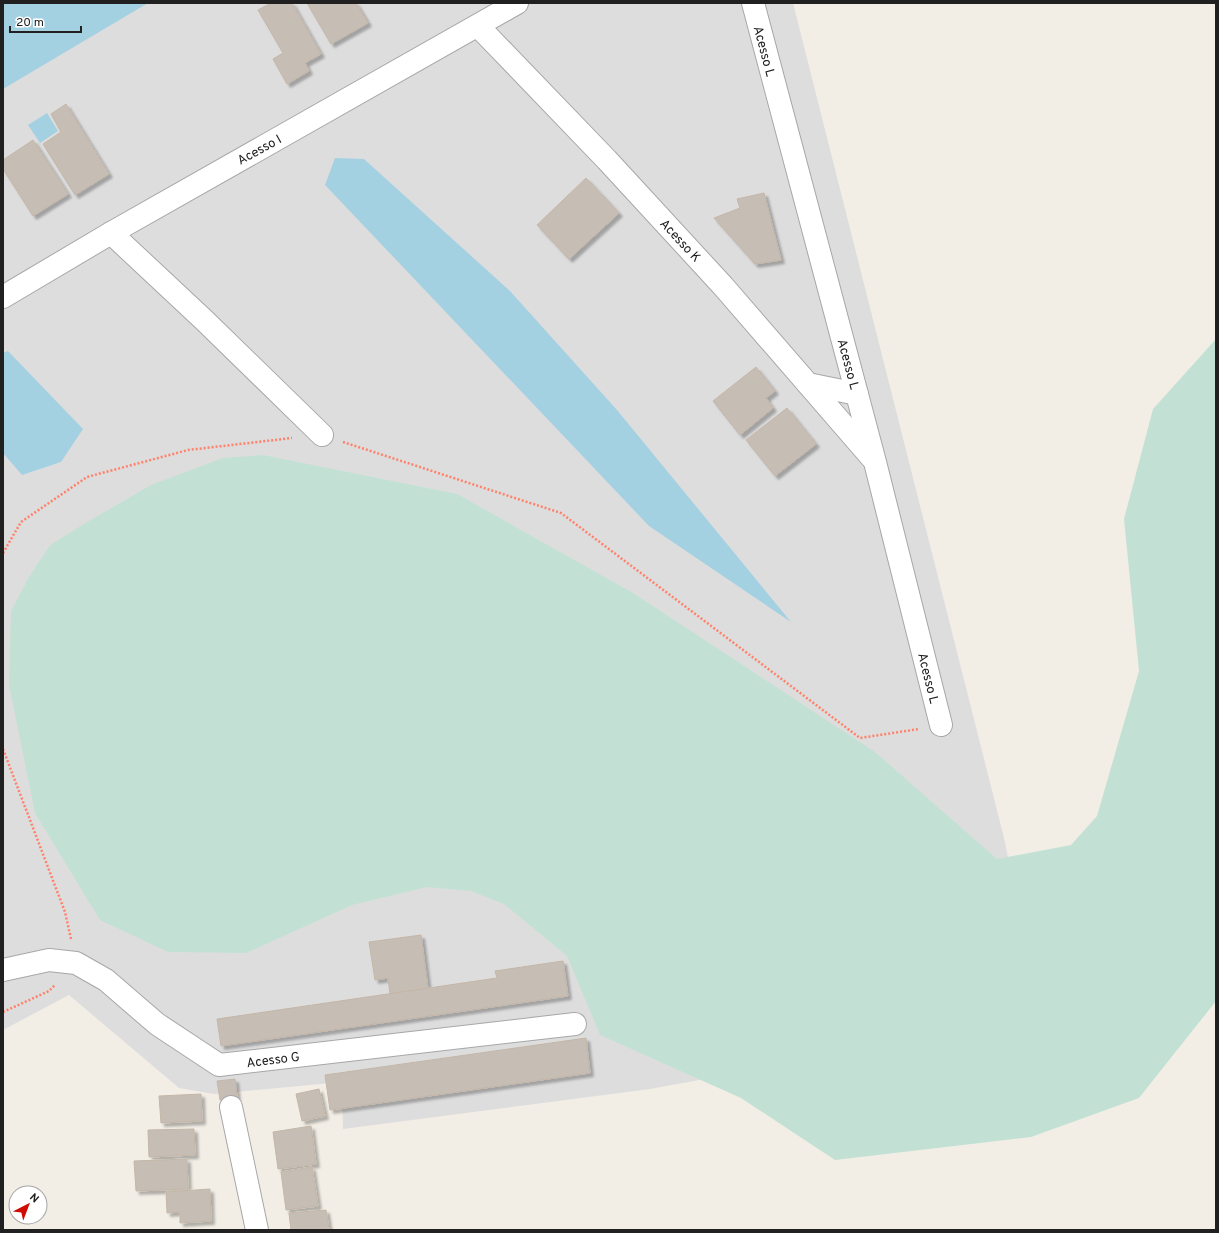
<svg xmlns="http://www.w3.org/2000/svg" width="1219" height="1233" font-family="Overpass,sans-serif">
<defs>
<filter id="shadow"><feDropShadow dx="3.5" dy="3.5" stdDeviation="1" flood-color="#0004"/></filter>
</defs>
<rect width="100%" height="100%" fill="#f2eee6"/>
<path fill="#dedddd" d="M3,3H793L1004,838L1061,1115L754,1070L650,1089L343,1129L342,1082L214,1094L179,1088L69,995L3,1030Z"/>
<path fill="#c2e1d4" d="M1216,339V1001L1139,1098L1031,1137L835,1160L741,1098L600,1035L567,956L504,904L471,891L427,887L352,905L246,953L168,952L100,920L35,813L9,685L11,611L29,577L50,545L84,524L151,485L223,458L263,455L457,494L633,593L875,752L997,859L1071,845L1097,816L1139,671L1124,519L1153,409Z"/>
<g fill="#a4d1e2">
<path d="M3,3H148L3,89Z"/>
<path d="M47,113L58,131L40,143L28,125Z"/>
<path d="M335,158L364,159L510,291L617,410L791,622L649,526L325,185Z"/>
<path d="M8,351L83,429L61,462L22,475L3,453V353Z"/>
</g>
<g fill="#c6beb5" stroke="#c4b6a7" filter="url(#shadow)">
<path d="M271,3H292L321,54L305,63L309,71L287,84L273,59L283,53L258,10Z"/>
<path d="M307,3H356L368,23L331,44Z"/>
<path d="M66,104L109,174L75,195L43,144L61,132L51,114Z"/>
<path d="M33,140L68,194L33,216L3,169V160Z"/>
<path d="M586,178L619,213L569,259L537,225Z"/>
<path d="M764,193L781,260L755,264L714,218L740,208L737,199Z"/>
<path d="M756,367L775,391L766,398L773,408L740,435L713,401Z"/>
<path d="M787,408L816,444L775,476L746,440Z"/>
<path d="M421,935L428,989L390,994L388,978L375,980L369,942Z"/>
<path d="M563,961L568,996L221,1046L217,1019L497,978L495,971Z"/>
<path d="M586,1038L590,1073L330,1110L325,1075Z"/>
<path d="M235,1079L237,1097L220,1100L217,1081Z"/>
<path d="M319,1089L325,1116L302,1121L296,1094Z"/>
<path d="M201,1094L202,1121L161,1123L159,1096Z"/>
<path d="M311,1126L316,1164L278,1169L273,1132Z"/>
<path d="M194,1129L195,1155L149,1157L148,1130Z"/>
<path d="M187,1159L188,1189L136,1191L134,1161Z"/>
<path d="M312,1167L318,1206L286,1210L281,1172Z"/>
<path d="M210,1189L211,1221L180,1223V1212L167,1213L166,1192Z"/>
<path d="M326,1210L329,1230H291L289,1213Z"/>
</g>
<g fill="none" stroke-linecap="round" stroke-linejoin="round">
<defs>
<g id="street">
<path d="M753,3L875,462L941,725"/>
<path d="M478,26L607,160L723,286L872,458"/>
<path d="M111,233L204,320L322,435"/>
<path d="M3,297L111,233L517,3"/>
<path d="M808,384L857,394"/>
<path d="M3,970L49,960L76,963L106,980L157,1024L219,1065L575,1024"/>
<path d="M231,1107L257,1230"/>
</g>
</defs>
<use href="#street" stroke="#a7a7a7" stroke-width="24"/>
<g stroke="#ff816a" stroke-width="2.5" stroke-dasharray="2 2" stroke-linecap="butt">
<path d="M343,442L561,513L860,738L919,729"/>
<path d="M3,553L21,522L87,477L188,450L292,438"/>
<path d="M3,749L65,912L71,939"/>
<path d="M3,1012L49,991L55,985"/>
</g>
<use href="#street" stroke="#fff" stroke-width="22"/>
</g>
<g text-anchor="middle" stroke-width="3" stroke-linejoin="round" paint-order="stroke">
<g font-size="13" fill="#202020" stroke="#fff">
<text transform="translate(765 51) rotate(75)" y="5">Acesso L</text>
<text transform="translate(259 149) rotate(-29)" y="5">Acesso I</text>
<text transform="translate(681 240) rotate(47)" y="5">Acesso K</text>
<text transform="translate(849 364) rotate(75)" y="5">Acesso L</text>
<text transform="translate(929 678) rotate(76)" y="5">Acesso L</text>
<text transform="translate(273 1059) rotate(-7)" y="5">Acesso G</text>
</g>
</g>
<rect width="1219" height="1233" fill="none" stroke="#202020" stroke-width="8"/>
<g transform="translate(28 1205) rotate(42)"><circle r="19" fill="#ffffff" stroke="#a6a6a6"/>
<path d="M0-3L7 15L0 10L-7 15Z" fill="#d10b00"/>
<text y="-6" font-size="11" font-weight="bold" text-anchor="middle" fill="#202020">N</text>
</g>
<path d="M10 26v6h71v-6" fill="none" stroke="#202020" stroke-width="2"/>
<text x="16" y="26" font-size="12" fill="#202020" stroke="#ffffff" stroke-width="3" paint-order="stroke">20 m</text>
</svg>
